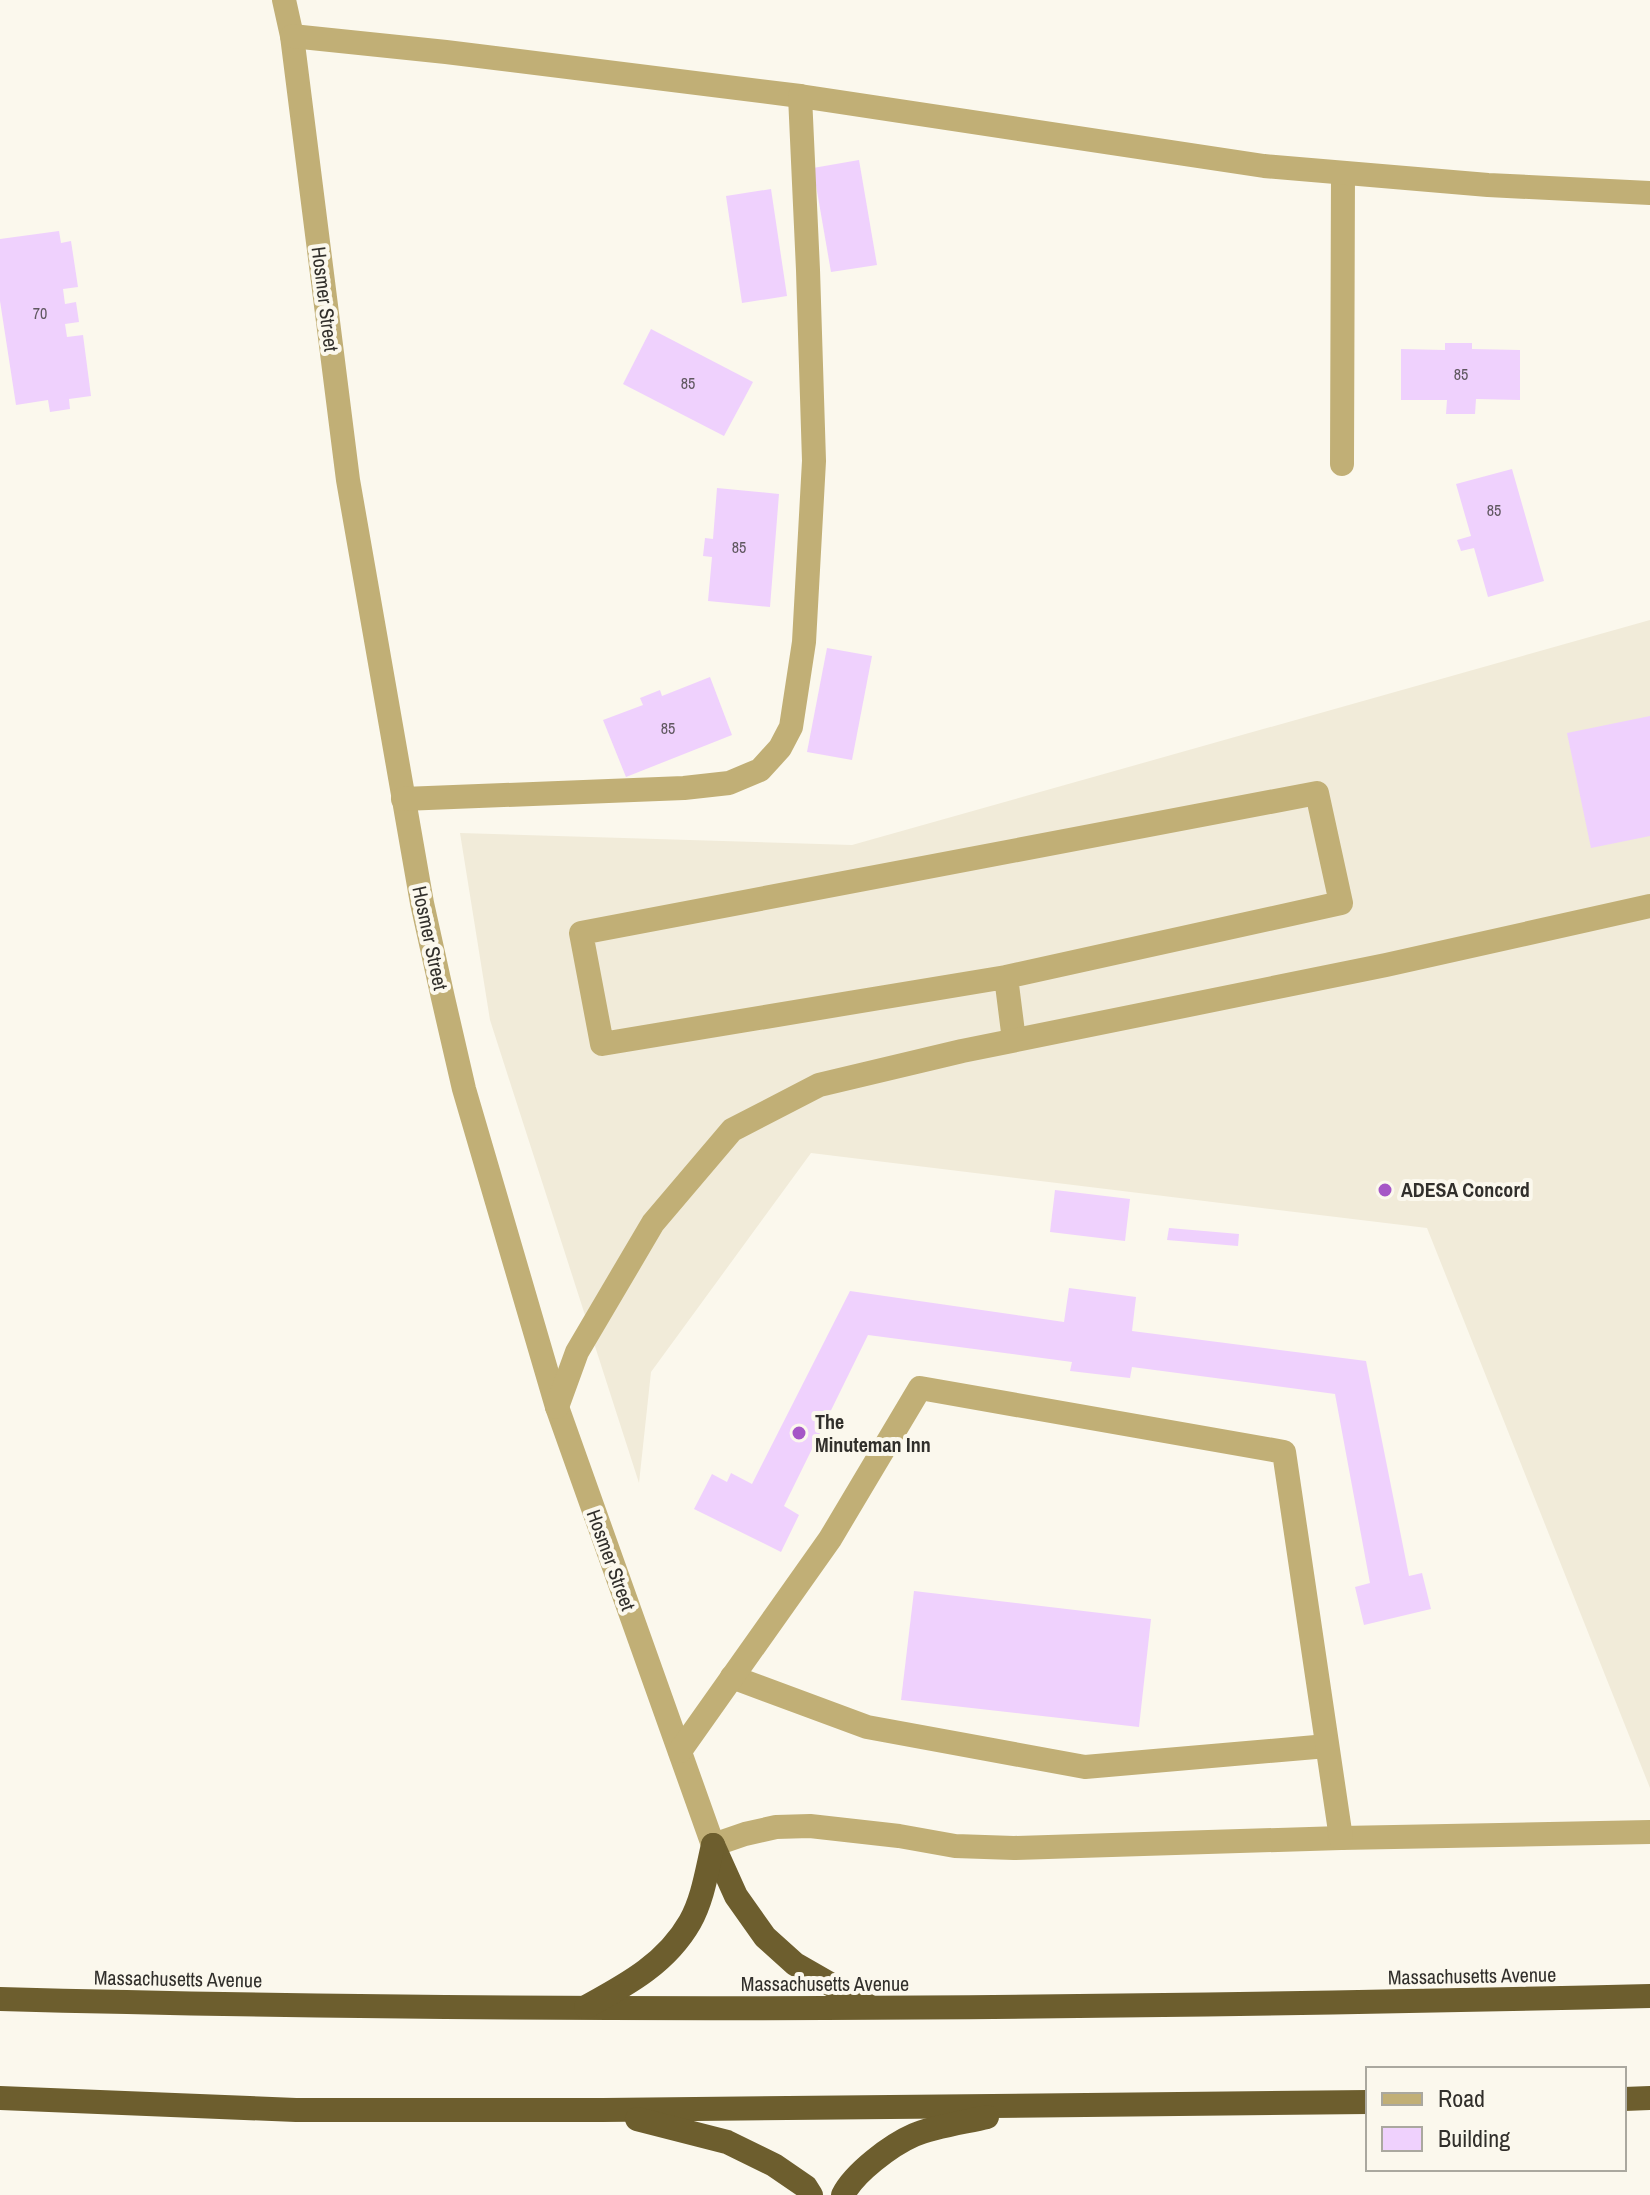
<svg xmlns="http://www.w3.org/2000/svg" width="1650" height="2195" font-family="'Archivo Narrow',sans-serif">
<rect width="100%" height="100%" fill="#fbf8ed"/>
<path fill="#f1ebd9" d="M1650,620V1788L1427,1228L811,1153L651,1372L639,1483L490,1020L460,833L852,845Z"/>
<g fill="#efd1fd">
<path d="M859,160L877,265L831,272L813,168Z"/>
<path d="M771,189L787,296L742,303L726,196Z"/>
<path d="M59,231L61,243L71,241L78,287L63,289L65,304L76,302L79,322L65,324L67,337L83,335L91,396L69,399L70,409L50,412L48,400L16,405L0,301V239Z"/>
<path d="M651,329L753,382L724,436L623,384Z"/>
<path d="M1445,343H1472V349L1520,350V400L1476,399L1475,414H1446L1447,400H1401V349L1445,350Z"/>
<path d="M1512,469L1544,581L1488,597L1474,548L1461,551L1457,540L1471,536L1456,484Z"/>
<path d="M717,488L779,494L770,607L708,601L712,557L703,556L705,538L713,539Z"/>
<path d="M827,648L872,656L852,760L807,752Z"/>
<path d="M710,677L732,735L626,777L603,720L643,705L640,698L660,690L662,696Z"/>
<path d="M1650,716V836L1591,848L1567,733Z"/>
<path d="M1055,1190L1130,1199L1125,1241L1050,1232Z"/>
<path d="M1169,1228L1239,1234L1238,1246L1167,1240Z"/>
<path d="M1069,1288L1136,1297L1132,1331L1366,1361L1409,1576L1422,1573L1431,1609L1364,1625L1355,1587L1370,1583L1335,1394L1132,1367L1130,1378L1070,1371L1072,1362L868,1335L784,1506L799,1515L781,1552L694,1509L712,1474L727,1482L731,1473L752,1484L850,1291L1064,1322Z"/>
<path d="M914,1591L1151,1619L1139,1727L901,1700Z"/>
</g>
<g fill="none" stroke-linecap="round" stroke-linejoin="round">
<g stroke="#c1af76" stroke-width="24">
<path d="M284,0L292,36L348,480L422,903L443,998L464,1089L557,1407L713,1845L745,1834L776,1827L810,1826L899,1836L955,1846L1014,1848L1341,1838L1650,1832"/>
<path d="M292,36L446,52L800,96"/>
<path d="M1342,464L1343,173"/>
<path d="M403,799L684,788L729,783L760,770L780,748L791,727L804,642L814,461L808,270L800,96L1264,166L1488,185L1650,193"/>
<path d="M1006,977L602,1044L581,933L1317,793L1341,903L1006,977L1014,1040"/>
<path d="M557,1407L577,1352L653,1223L732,1130L819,1085L962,1051L1386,965L1650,906"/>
<path d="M732,1677L867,1727L1085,1767L1327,1746"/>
<path d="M680,1751L830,1539L920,1388L1284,1452L1341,1838"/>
</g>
<g stroke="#6d5e2e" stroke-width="24">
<path d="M713,1845L736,1896L765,1937L795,1964L870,2007"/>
<path d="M0,1999C550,2014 1100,2009 1650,1996"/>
<path d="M586,2007C626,1985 666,1964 690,1922C703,1899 707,1870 713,1845"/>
<path d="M0,2098L296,2110H603L1368,2102"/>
<path d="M1624,2099L1650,2098"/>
<path d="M637,2119L727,2142L774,2165L806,2187L811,2195"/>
<path d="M843,2195C854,2173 891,2145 914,2135C932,2127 966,2122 987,2117"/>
</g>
</g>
<g fill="#a556c6" stroke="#fbf8ed" stroke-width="3">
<circle cx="1385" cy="1190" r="8"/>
<circle cx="799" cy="1433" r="8"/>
</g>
<g text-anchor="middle" stroke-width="8" stroke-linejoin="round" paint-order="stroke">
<g font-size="16" fill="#605860">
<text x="40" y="319">70</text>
<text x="1461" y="380">85</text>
<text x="688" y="389">85</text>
<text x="1494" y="516">85</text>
<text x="739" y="553">85</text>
<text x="668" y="734">85</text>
</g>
<g font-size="20" fill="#312f2b" stroke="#fbf8ed">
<text transform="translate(325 299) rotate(83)" y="7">Hosmer Street</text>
<text transform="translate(430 938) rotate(78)" y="7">Hosmer Street</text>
<text transform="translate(611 1560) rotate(70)" y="7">Hosmer Street</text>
<text transform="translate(1472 1976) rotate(-1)" y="7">Massachusetts Avenue</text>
<text transform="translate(178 1979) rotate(1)" y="7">Massachusetts Avenue</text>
<text x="825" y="1991">Massachusetts Avenue</text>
</g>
<g font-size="20" font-weight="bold" fill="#312f2b" stroke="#fbf8ed" text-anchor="start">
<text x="1401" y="1197">ADESA Concord</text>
<text x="815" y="1429">The<tspan x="815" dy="23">Minuteman Inn</tspan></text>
</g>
</g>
<rect x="1366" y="2067" width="260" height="104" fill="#fbf8ed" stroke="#aaa89f" stroke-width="2"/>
<rect x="1382" y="2093" width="40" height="12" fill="#c1af76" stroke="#aaa89f" stroke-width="2"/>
<text x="1438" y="2107" font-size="24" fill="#312f2b">Road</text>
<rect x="1382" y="2127" width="40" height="24" fill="#efd1fd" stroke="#aaa89f" stroke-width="2"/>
<text x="1438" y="2147" font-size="24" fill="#312f2b">Building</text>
</svg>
